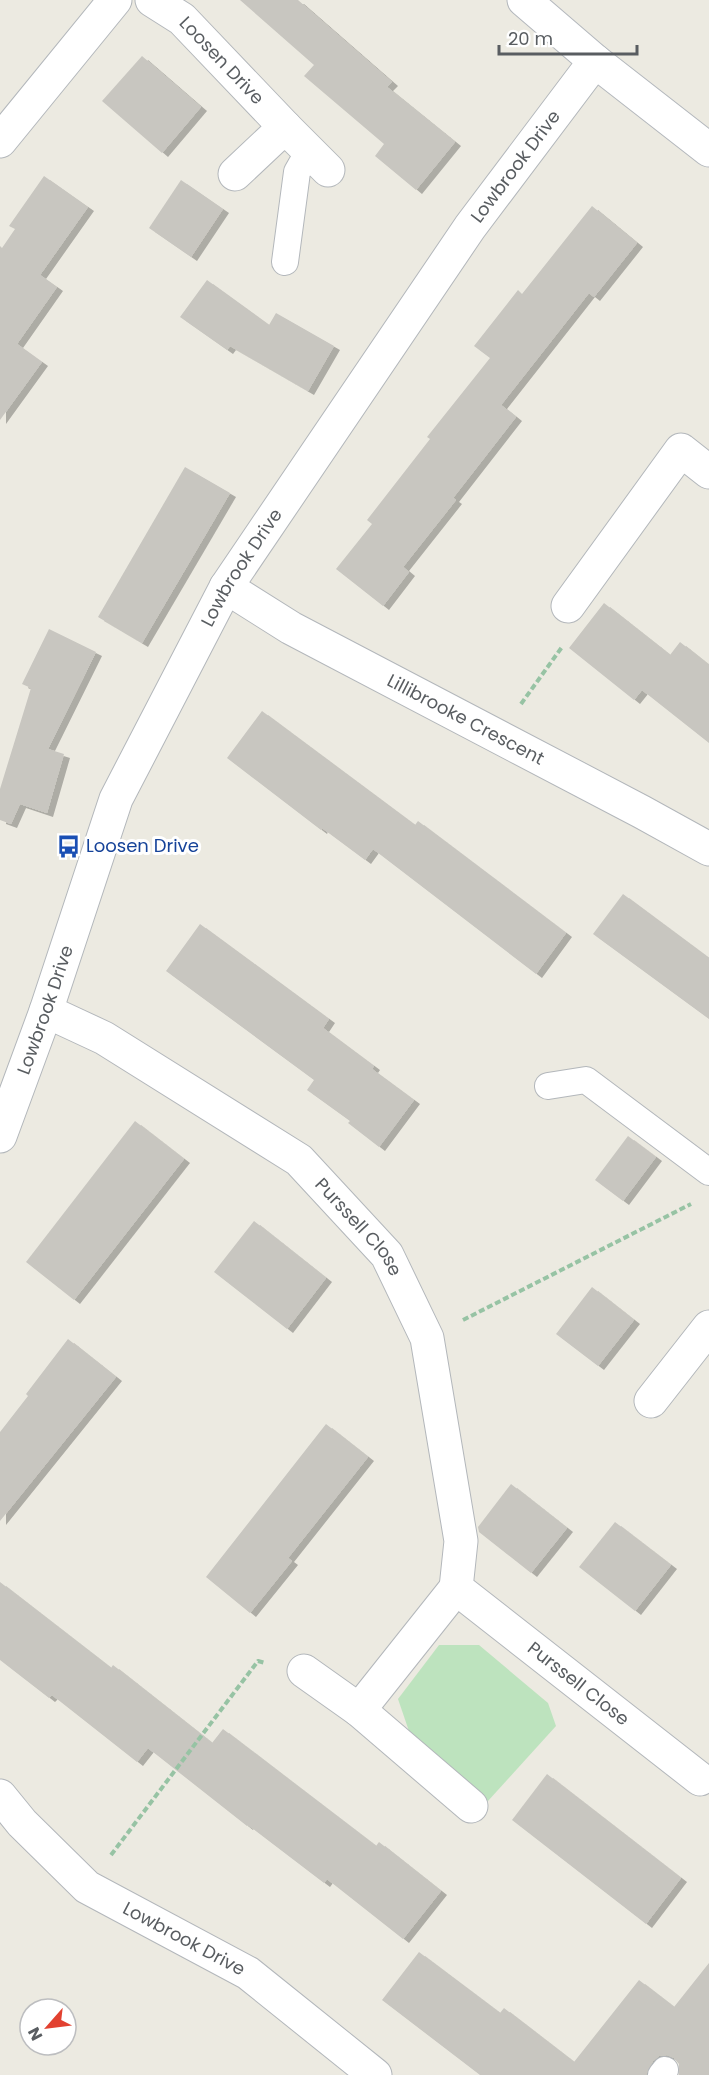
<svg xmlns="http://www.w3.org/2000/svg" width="709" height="2075" font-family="Poppins,sans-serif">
<defs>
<filter id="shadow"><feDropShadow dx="6" dy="4" stdDeviation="0" flood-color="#0004"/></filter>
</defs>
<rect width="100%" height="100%" fill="#eceae1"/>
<path fill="#bde3be" d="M439,1645H479L548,1703L556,1726L488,1801L411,1737L398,1699Z"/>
<g fill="#c8c6c0" filter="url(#shadow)">
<path d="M240,0H298L392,82L387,87L455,142L416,190L375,156L384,144L304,76L314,65Z"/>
<path d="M142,56L201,107L162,153L102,101Z"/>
<path d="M44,176L88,207L40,275L57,287L17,344L42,362L0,420V246L2,248L15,229L9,226Z"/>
<path d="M181,180L223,209L191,257L149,228Z"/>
<path d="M592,206L637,243L594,297L589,293L501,405L516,417L453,498L456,500L403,567L409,572L383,606L336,569L372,524L367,520L430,439L427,437L490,358L474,346L518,290L522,294Z"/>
<path d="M207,280L269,325L276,313L334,346L308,391L230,346L227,350L180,317Z"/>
<path d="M185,467L230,493L142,643L98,617Z"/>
<path d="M604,603L670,655L680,642L709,665V743L642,690L634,700L569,648Z"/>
<path d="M49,629L96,652L48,749L64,754L47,813L20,804L11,824L0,820V789L31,688L22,684Z"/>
<path d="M262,711L415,825L418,821L566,933L536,974L373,849L365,860L322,828L321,830L227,758Z"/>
<path d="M623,894L709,958V1019L593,934Z"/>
<path d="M200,924L329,1019L323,1028L374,1066L372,1069L414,1100L379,1147L348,1123L350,1121L307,1090L314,1080L166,971Z"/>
<path d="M135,1121L184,1159L74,1300L26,1262Z"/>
<path d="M628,1136L656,1157L623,1201L595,1180Z"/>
<path d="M254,1221L326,1278L287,1329L214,1272Z"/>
<path d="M592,1287L634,1320L598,1366L556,1334Z"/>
<path d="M68,1339L116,1377L0,1521V1432L28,1396L26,1394Z"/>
<path d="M326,1424L368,1457L288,1558L292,1561L250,1613L206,1577Z"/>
<path d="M511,1484L567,1528L531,1573L479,1532L478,1527Z"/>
<path d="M615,1522L671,1565L635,1611L579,1567Z"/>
<path d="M0,1582L111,1668L113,1665L212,1743L223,1729L376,1846L379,1842L441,1891L403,1939L327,1879L324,1883L248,1825L247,1826L148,1748L137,1762L52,1695L49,1698L0,1660Z"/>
<path d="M547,1774L681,1878L646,1924L512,1820Z"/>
<path d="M419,1952L500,2013L504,2008L574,2062L639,1980L674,2007L709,1963V2075H679V2064L674,2058L667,2055L659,2056L653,2061L646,2075H480L382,2000Z"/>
</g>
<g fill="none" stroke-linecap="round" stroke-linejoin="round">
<defs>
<g id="lane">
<path d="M285,262L297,172L309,151"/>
<path d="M548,1086L586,1080L709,1172"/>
<path d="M661,2075L665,2070"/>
</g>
<g id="street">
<path id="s1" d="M152,0L182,19L285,127"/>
<path d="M0,141L115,0"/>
<path d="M235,174L285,127L328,170"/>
<path id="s2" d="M226,587L291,628L642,812L709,849"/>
<path d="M568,606L681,450L709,472"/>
<path id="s3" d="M46,1011L104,1038L299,1160L387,1255L427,1338L461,1541L456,1588L700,1779"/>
<path id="s4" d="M0,1136L46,1011L116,799L226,587L470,227L595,61"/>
<path d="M651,1401L709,1327"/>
<path d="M304,1671L359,1710L471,1806"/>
<path d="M359,1710L456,1588"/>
<path id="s5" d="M0,1796L22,1823L87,1887L248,1973L375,2075"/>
</g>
<path id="secondary" d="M524,0L595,61L709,150"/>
</defs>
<use href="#lane" stroke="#b3b7bb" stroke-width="28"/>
<use href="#street" stroke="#b3b7bb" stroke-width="35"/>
<use href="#secondary" stroke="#b4b8bd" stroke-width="35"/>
<g stroke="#97c3a4" stroke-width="4" stroke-dasharray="6 3" stroke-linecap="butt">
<path d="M521,704L562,647"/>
<path d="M463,1320L691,1204"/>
<path d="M111,1855L258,1661L265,1663"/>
</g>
<use href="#lane" stroke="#fff" stroke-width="26"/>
<use href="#street" stroke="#fff" stroke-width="33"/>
<use href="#secondary" stroke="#fff" stroke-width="33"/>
</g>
<defs>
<symbol id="bus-bare" viewBox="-9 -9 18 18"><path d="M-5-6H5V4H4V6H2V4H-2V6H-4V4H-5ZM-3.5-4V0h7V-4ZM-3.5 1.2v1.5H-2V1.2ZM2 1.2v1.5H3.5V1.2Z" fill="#1a4fb4" stroke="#fff" stroke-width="2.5" paint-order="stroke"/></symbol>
</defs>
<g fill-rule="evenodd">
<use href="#bus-bare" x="52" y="830" width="33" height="33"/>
</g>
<g text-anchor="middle" stroke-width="6" stroke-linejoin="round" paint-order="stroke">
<g font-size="18" fill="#595d61" stroke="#fff">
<text dy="6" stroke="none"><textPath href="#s1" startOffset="93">Loosen Drive</textPath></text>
<text dy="6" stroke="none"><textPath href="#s4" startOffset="1106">Lowbrook Drive</textPath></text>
<text dy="6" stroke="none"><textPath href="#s4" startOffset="620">Lowbrook Drive</textPath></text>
<text dy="6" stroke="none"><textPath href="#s2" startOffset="274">Lillibrooke Crescent</textPath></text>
<text dy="6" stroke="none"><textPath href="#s4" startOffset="134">Lowbrook Drive</textPath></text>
<text dy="6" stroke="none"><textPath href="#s3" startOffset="384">Purssell Close</textPath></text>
<text dy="6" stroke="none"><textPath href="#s3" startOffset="924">Purssell Close</textPath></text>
<text dy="6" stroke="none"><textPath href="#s5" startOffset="236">Lowbrook Drive</textPath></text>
</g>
<g font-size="18" fill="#164399" stroke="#fff" text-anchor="start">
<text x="86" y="852">Loosen Drive</text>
</g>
</g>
<g transform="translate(48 2027) rotate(242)"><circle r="28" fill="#ffffff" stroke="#bdbec0" stroke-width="1.5"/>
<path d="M0-4.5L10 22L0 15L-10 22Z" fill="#e24130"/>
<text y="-9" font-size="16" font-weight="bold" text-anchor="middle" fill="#595d61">N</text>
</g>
<path d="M499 45v9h138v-9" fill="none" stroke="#595d61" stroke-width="3"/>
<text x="508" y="45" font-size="18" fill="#595d61" stroke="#ffffff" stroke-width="4.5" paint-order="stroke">20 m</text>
</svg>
